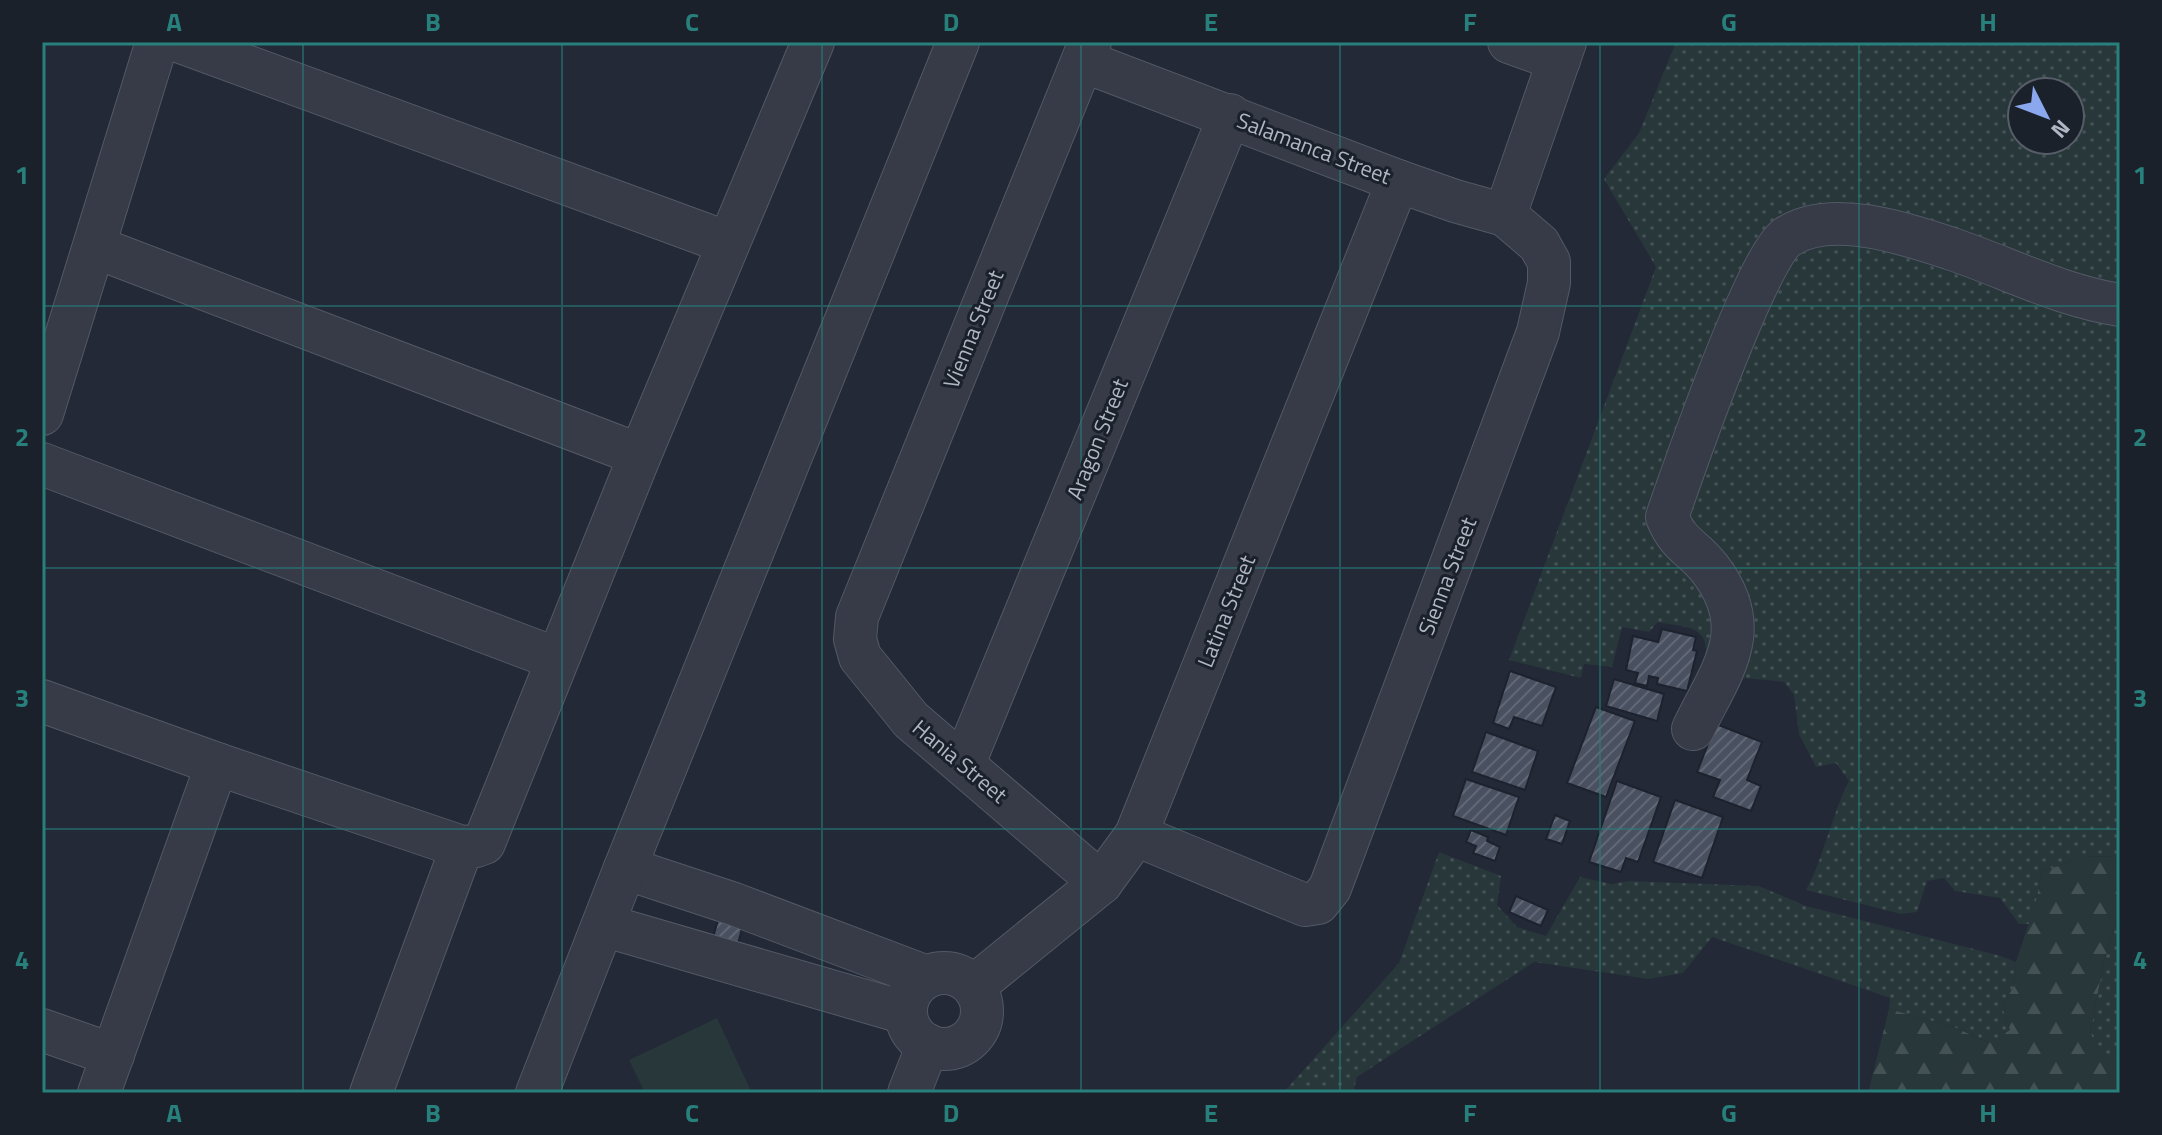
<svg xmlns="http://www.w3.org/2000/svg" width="2162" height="1135" font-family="'Titillium Web',sans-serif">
<defs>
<pattern id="grass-dots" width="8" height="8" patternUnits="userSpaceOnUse" patternTransform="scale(2)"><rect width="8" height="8" fill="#27373a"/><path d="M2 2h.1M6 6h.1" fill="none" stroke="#445255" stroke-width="1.8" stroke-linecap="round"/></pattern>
<pattern id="forest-firs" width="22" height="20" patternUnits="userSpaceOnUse" patternTransform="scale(2)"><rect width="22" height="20" fill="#27373a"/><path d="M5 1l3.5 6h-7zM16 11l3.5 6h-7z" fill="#445255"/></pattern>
<pattern id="building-hatch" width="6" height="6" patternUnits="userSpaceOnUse" patternTransform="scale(2)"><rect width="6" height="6" fill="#495060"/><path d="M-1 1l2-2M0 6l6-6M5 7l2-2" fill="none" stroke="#616775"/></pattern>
</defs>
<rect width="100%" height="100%" fill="#232936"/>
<g fill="url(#grass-dots)" fill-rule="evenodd">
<path d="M1676,42H2120V857L2081,856L2059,866L2041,871L2037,898L2029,924H2019L2000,898L1955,891L1944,878L1927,881L1917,912L1901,914L1806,890C1825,855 1831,816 1849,781L1836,763L1816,767L1799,734L1794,695L1784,682L1745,678L1733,683L1705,660C1711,624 1685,628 1658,622L1649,632L1622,627L1612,667L1584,664L1581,678L1509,660L1656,267L1604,179L1639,133ZM2022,92H2070V140H2022Z"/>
<path d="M1439,852L1501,876L1497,905L1517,927L1546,936L1580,877L1612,884L1629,881L1759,886L1806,906L2001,956L2016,962L2014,986L2002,1006L2010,1030L1990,1043L1954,1027L1889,1009L1890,998L1712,937L1683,973L1648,979L1534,962L1357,1077L1353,1093H1283L1399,963Z"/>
<path d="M2120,909V1056L2102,1054L2090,1033L2104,961Z"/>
</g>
<path fill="url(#forest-firs)" d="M2081,856L2120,857V909L2104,961L2090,1033L2102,1053L2120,1056V1093H1868L1889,1009L1954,1027L1989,1043L2010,1030L2002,1006L2014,986L2016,962L2037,898L2041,871L2059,866Z"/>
<path fill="#27373a" d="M717,1018L752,1093H645L629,1060Z"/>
<g fill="url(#building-hatch)" stroke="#1d222e" stroke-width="2">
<path d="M1662,629L1696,637L1693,650L1697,651L1687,691L1657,684L1658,678L1649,676L1647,686L1635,683L1638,673L1626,670L1633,636L1658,642Z"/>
<path d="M1510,671L1556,687L1542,726L1514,717L1509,729L1493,723Z"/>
<path d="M1614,679L1664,694L1657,721L1606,706Z"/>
<path d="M1596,707L1635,721L1606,797L1567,783Z"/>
<path d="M1716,724L1762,742L1747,780L1761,786L1751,811L1713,797L1720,780L1697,772Z"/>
<path d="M1486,732L1538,751L1525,790L1472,772Z"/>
<path d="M1466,779L1519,797L1506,835L1453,816Z"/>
<path d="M1617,781L1661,797L1638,862L1626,858L1621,872L1589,862Z"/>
<path d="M1675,800L1723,817L1702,878L1653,862Z"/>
<path d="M1555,815L1570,821L1562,844L1546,839Z"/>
<path d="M1471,830L1488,837L1487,841L1500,847L1495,861L1473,853L1476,846L1466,842Z"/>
<path d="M1516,896L1548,910L1541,926L1509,912Z"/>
<path d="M719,917L743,925L738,944L713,937Z"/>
</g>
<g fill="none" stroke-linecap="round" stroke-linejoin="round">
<defs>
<g id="minor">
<path d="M181,42L728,243"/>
<path d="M1090,42L857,617L855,639L860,657L911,720L1101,883"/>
<path d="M1509,42L1559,60"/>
<path d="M1083,61L1398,181L1455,201L1505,215L1539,244L1549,262V283L1538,332L1330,888L1318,903L1305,905L1136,835"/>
<path d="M1505,215L1565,42"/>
<path d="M95,247L640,455"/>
<path d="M42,414L157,42"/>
<path d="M42,464L557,659"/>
<path d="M42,701L217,764L462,847L476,846L484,843L640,455L813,42"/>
<path d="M1693,729C1721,671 1757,630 1710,569C1693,547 1679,546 1667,517C1683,471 1757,257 1787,237C1831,208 1907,234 1952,249C2008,268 2061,296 2120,305"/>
<path d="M964,763L1230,115"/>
<path d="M625,868L734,904L927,977"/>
<path d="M603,925L906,1013"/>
<circle cx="944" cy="1011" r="38"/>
<path d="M974,986L1101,883L1136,835L1398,181"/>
<path d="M42,1030L113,1055"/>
<path d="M99,1093L217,764"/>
<path d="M371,1093L462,847"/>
<path d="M537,1093L625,868L958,42"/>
<path d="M909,1093L928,1045"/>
</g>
</defs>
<use href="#minor" stroke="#535965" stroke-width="44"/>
<use href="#minor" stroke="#363b47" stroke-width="42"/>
</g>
<path fill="none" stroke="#27807b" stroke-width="2" stroke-opacity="0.55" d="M303,42V1093M562,42V1093M822,42V1093M1081,42V1093M1340,42V1093M1600,42V1093M1859,42V1093M42,306H2120M42,568H2120M42,829H2120"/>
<g text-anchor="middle" stroke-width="6" stroke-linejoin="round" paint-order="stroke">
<g font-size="22" fill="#b0b6c3" stroke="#1b212b">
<text transform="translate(1314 148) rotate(21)" y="8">Salamanca Street</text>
<text transform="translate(973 329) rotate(-68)" y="8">Vienna Street</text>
<text transform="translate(1097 439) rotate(-68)" y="8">Aragon Street</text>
<text transform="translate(1447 576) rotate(-69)" y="8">Sienna Street</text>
<text transform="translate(1226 611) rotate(-68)" y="8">Latina Street</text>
<text transform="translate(960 761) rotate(40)" y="8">Hania Street</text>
</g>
</g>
<rect width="2162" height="1135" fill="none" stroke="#1b212b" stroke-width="88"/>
<g transform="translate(2046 116) rotate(132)"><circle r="38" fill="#1b212b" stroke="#575d68" stroke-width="2"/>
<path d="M0-6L14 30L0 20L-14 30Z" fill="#8ba8ee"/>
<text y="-12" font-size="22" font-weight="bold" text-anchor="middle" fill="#b0b6c3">N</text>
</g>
<rect x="44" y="44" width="2074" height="1047" fill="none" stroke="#27807b" stroke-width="3"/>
<g font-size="26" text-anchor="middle" font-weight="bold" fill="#27807b">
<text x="174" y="31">A</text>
<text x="433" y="31">B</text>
<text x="692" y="31">C</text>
<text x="951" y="31">D</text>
<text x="1211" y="31">E</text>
<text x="1470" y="31">F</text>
<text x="1729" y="31">G</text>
<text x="1988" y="31">H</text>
<text x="22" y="184">1</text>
<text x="2140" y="184">1</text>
<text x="22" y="446">2</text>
<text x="2140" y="446">2</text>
<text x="22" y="707">3</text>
<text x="2140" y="707">3</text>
<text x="22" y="969">4</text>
<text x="2140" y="969">4</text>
<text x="174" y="1122">A</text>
<text x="433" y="1122">B</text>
<text x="692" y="1122">C</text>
<text x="951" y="1122">D</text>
<text x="1211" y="1122">E</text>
<text x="1470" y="1122">F</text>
<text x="1729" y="1122">G</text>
<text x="1988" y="1122">H</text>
</g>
</svg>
